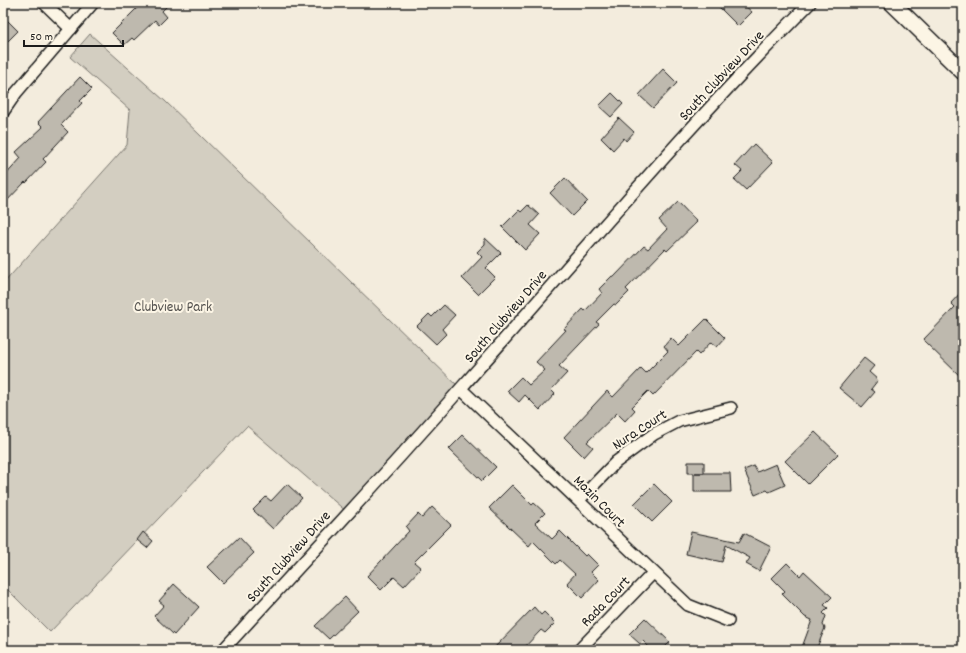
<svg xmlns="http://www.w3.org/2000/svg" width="966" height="653" font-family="Dekko,sans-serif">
<rect width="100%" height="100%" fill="#f3ecdd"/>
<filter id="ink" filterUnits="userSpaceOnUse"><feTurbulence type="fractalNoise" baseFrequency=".025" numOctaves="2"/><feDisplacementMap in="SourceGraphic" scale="8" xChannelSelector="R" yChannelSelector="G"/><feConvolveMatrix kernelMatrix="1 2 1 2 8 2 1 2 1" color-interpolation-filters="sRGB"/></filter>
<g filter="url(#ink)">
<path fill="#d3cec1" stroke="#78756e" d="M90,34L165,101L461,389L348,513L247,426L50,632L3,585V284L127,145L130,110L70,57Z"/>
<g fill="#beb9ae" stroke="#1c1c1c">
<path d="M142,3H170L162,11L167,17L159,25L155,20L134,40L132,38L124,45L112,33Z"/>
<path d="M715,3H742L752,12L738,26Z"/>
<path d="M3,16L18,31L3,46Z"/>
<path d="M663,69L677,83L653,108L639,95Z"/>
<path d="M80,77L92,89L80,101L82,103L61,125L68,132L43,159L46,162L26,183L25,182L3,205V178L21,158L16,152L43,127L38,122Z"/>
<path d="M612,93L623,104L611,117L599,106Z"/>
<path d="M619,118L634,132L626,141L624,138L613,150L601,138Z"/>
<path d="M754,144L773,162L746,190L734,179L742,171L735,165Z"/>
<path d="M565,178L587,201L572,216L550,193Z"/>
<path d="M678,202L697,222L667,251L665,249L626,289L629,292L616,305L614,304L596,322L599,324L559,366L567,373L551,390L555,394L540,410L525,395L519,402L507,391L521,377L529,385L545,370L536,362L566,330L564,329L583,309L585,311L602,293L599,289L612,276L614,277L644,246L648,249L667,229L659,220Z"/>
<path d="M528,205L539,215L530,225L540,234L525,250L502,227L519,210L521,212Z"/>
<path d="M485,238L501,253L486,268L495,277L478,294L462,278L482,257L477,252L485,244Z"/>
<path d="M963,290V379L923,340L955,307L951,303Z"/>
<path d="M444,305L455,315L442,329L446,334L436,344L417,326L429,314L432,317Z"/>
<path d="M706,319L725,338L717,347L711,342L699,355L696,352L653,396L648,391L632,407L635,410L625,421L617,413L587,442L593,447L584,457L564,437L607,391L613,397L641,368L646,373L668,351L664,346L671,338L679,346Z"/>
<path d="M864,358L874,366L869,372L878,380L871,389L875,392L862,407L839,388Z"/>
<path d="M815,432L838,454L808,484L785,461Z"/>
<path d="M463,435L496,467L482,481L449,449Z"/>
<path d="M688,462H704V473H695H730L731,492H694V473H688Z"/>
<path d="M776,464L785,485L769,492L767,490L755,495L744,470L754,466L757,472Z"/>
<path d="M287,484L302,498L273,529L253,510L266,497L271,501Z"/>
<path d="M654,484L672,502L652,522L634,504Z"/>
<path d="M512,485L532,505L534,503L545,513L535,523L552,539L560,531L585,556L587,554L598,565L591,572L599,580L582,598L567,583L575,574L560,560L556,564L533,541L529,546L489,508Z"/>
<path d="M432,507L451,525L414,562L421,568L404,586L394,577L381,590L367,576L409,531L406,527L418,514L422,518Z"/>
<path d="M143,532L153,541L147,548L137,540Z"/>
<path d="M691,532L739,542L744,533L771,547L759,571L746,564L750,558L726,545L722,562L686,554Z"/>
<path d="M239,537L254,553L223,583L207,567Z"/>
<path d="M787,563L800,576L804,571L832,597L824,605L828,608L823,613L826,616L823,625L825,628L816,650H801L812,620L805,617L782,594L785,591L772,578Z"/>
<path d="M174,584L199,607L174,635L154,616L164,605L159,601Z"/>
<path d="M345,597L358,611L329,639L315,626Z"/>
<path d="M534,607L541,615L544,612L555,623L545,633L541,630L522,650H492Z"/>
<path d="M645,618L670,642L662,650H652L643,641L640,644L629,634Z"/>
</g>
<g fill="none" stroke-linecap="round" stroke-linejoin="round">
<defs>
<g id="minor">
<path d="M44,3L71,29"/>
<path d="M3,112L16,93L93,3"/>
<path d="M461,389L688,605L728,621"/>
<path d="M579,500L616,462L654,434L679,421L731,408"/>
<path d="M223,650C303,562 384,476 462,387C577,258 688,125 810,3"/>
<path d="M579,650L653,573"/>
</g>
<path id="secondary" d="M892,3L963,72"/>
</defs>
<use href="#minor" stroke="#1c1c1c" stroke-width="14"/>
<use href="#secondary" stroke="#1c1c1c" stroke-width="18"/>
<use href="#minor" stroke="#fcf5e5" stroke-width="11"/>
<use href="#secondary" stroke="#fcf5e5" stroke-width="15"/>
</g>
</g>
<g text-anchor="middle" stroke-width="4" stroke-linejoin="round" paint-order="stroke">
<g font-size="15" fill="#1c1c1c" stroke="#fcf5e5">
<text transform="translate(721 75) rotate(-47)" y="5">South Clubview Drive</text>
<text transform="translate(505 316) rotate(-49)" y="5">South Clubview Drive</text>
<text transform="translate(639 429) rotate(-33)" y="5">Nura Court</text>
<text transform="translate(600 501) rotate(45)" y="5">Mazin Court</text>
<text transform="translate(288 556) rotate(-48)" y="5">South Clubview Drive</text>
<text transform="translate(605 601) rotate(-46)" y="5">Rada Court</text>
</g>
<g font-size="15" fill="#53514e" stroke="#fcf5e5">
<text x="173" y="311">Clubview Park</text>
</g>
</g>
<rect width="966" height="653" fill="none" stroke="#fcf5e5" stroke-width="16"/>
<rect x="8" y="8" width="950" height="637" fill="none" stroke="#1c1c1c" stroke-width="1.5" filter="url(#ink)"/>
<path d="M24 40v6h99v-6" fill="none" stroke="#1c1c1c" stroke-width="2"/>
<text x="30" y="40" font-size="12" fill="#1c1c1c" stroke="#fcf5e5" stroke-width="3" paint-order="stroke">50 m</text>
</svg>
